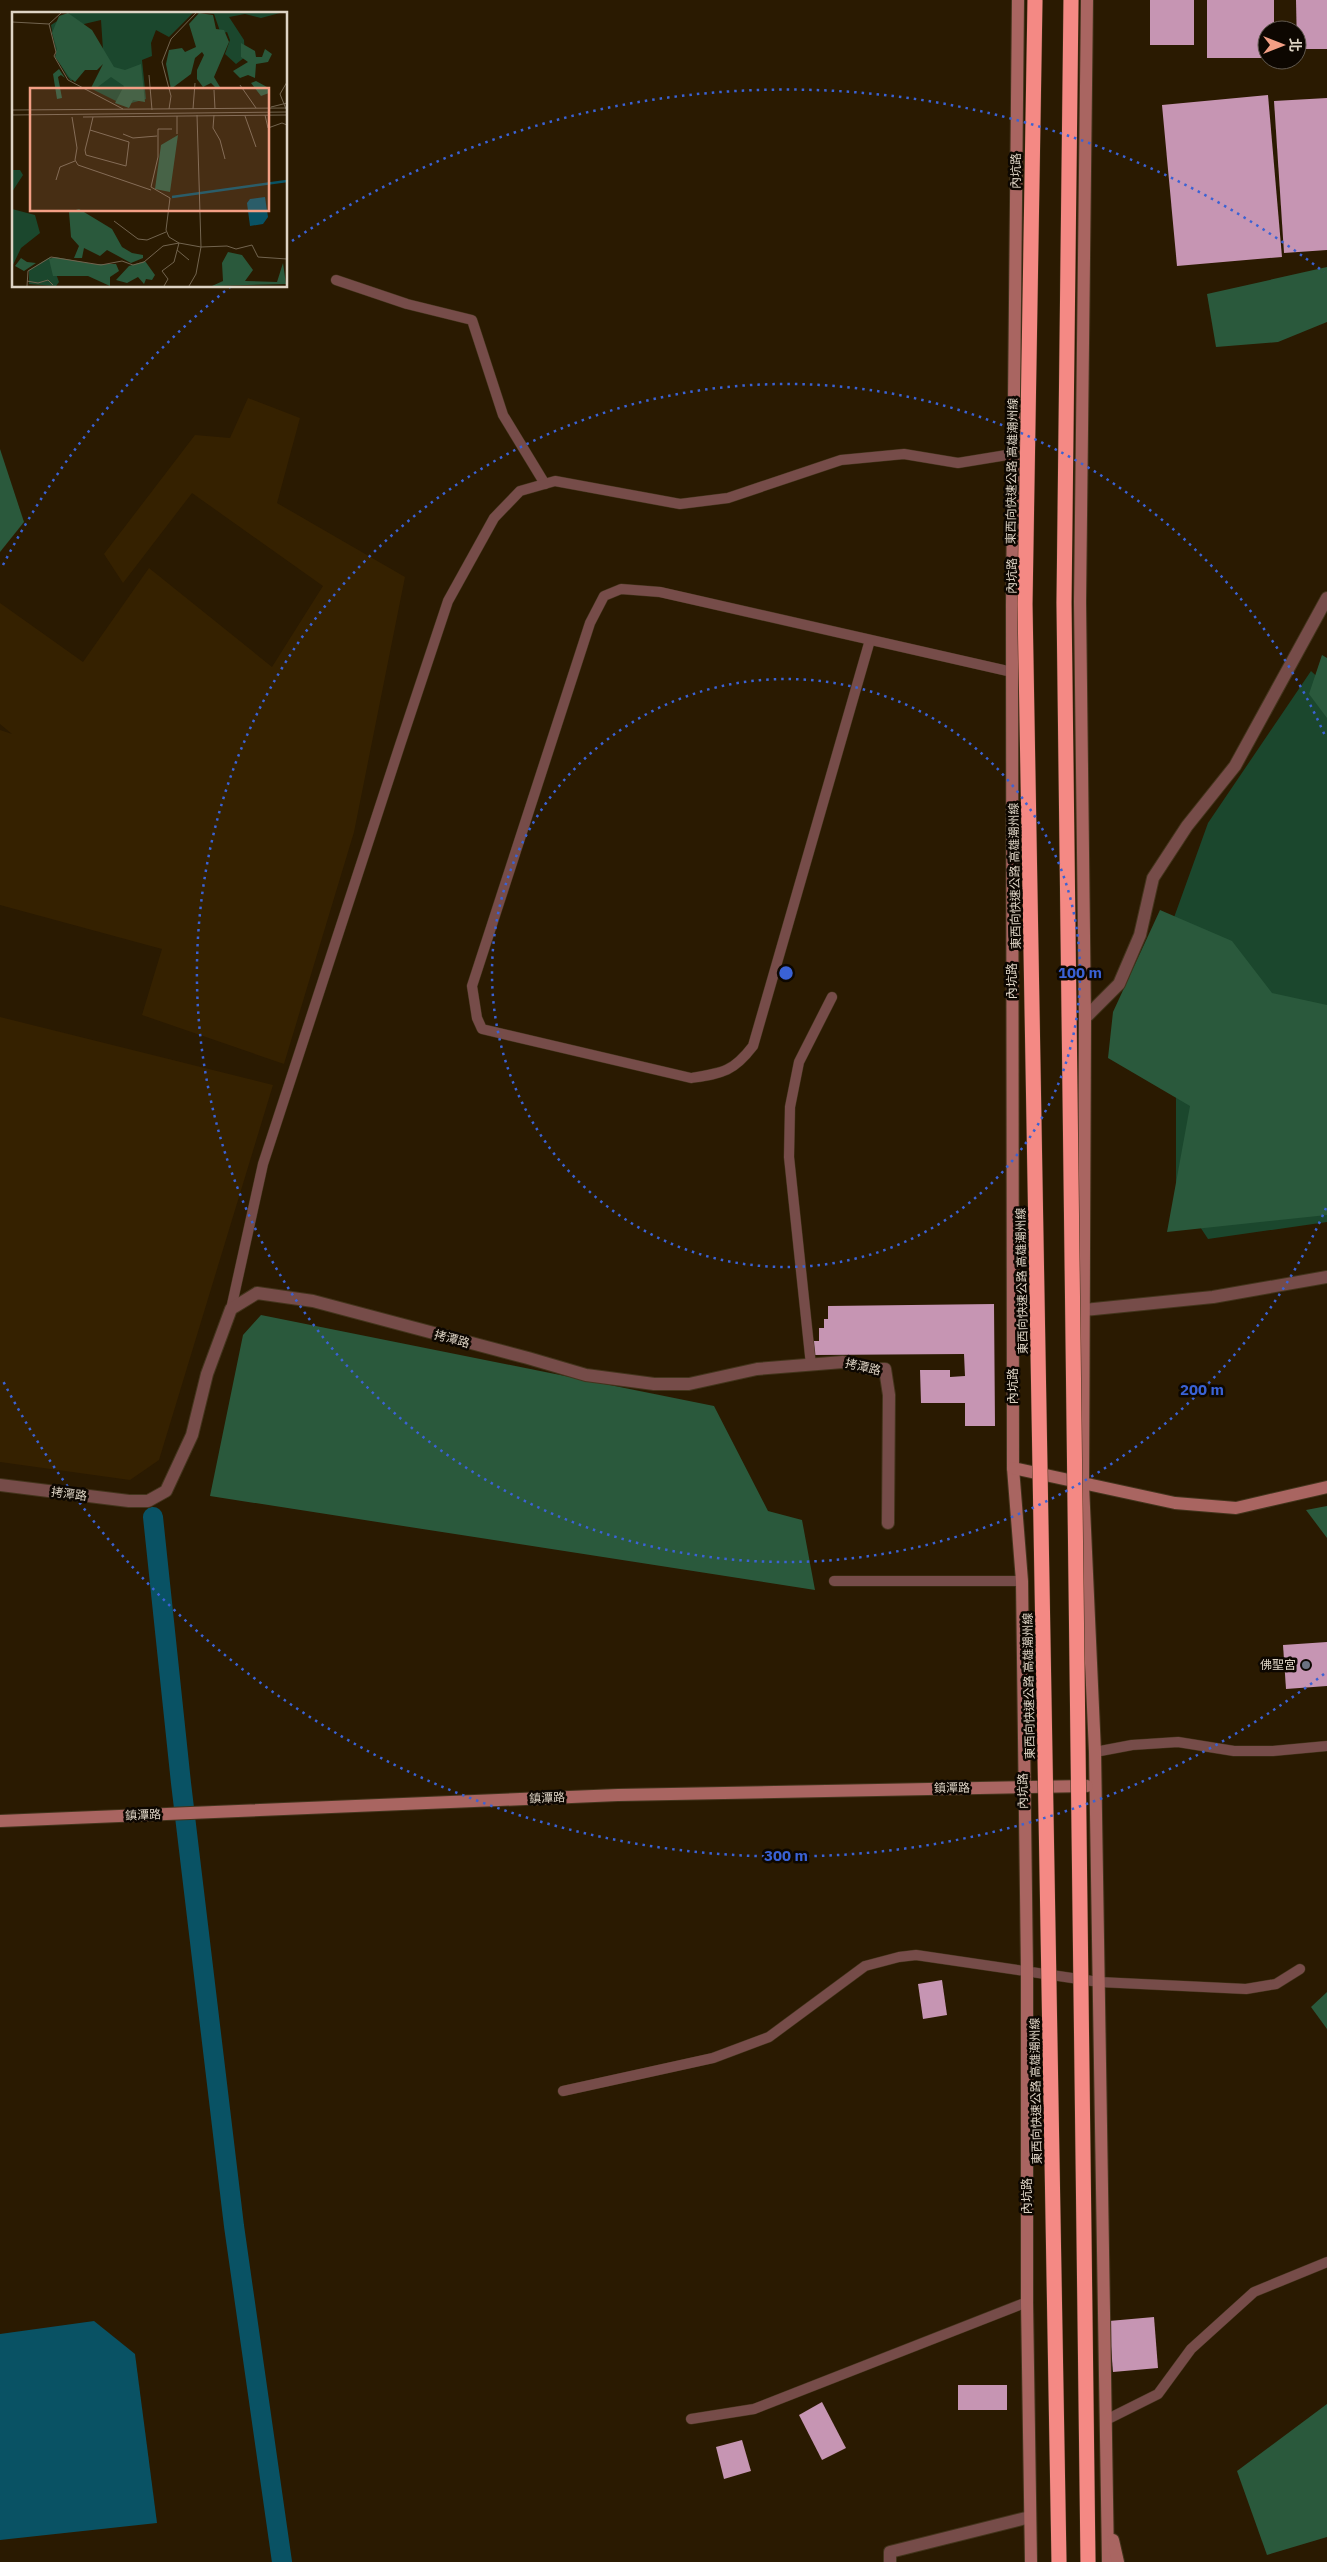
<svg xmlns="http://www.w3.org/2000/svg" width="1327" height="2562" font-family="'IBM Plex Sans','Noto Sans TC',sans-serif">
<rect width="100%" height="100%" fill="#2a1a01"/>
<g fill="#352100">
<path d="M248,398L300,418L277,503L405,577L354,832L284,1064L142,1015L162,949L0,905V730L12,734L0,724V603L83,662L149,568L272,667L323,586L192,493L123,583L104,554L195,435L230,438Z"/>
<path d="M0,1017L273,1085L159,1460L130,1480L0,1462Z"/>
</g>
<path fill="#1b472d" d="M1311,671L1327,686V1222L1208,1239L1176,1190V1096L1140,1012L1208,823Z"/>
<g fill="#2a593c">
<path d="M1327,267V322L1278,342L1216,347L1207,294Z"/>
<path d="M0,449L24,522L0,552Z"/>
<path d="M1322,655L1327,658V718L1309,694Z"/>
<path d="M1160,910L1232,941L1272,993L1327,1005V1215L1167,1232L1190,1106L1108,1058L1113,1012Z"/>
<path d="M261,1315L714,1406L768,1511L802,1520L815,1590L210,1496L243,1335Z"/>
<path d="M1327,1506V1538L1306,1510Z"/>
<path d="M1327,1992V2029L1311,2007Z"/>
<path d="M1327,2404V2537L1267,2555L1237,2471Z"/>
</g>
<path fill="#095264" d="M94,2321L135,2354L157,2523L0,2540V2334Z"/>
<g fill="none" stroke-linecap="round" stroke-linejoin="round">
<path stroke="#095264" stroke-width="20" d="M153,1517L181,1783L234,2226L282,2562"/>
</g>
<g fill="#c695b3">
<rect x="1150" y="0" width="44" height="45"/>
<path d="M1207,0H1274V30H1267V58H1207Z"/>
<path d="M1296,0H1327V49H1297Z"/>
<path d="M1268,95L1282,257L1177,266L1162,105Z"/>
<path d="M1327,98V250L1284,253L1274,101Z"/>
<path d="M994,1304L995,1426H965V1403H921L920,1370H950V1377L965,1376L964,1354L813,1355L812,1341H819V1328H824V1319H828V1306Z"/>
<path d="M1327,1642V1686L1286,1689L1283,1645Z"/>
<path d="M942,1980L947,2015L923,2019L918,1984Z"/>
<path d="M1154,2317L1158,2368L1113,2372L1109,2321Z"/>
<rect x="958" y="2385" width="49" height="25"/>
<path d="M822,2402L846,2448L822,2460L799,2415Z"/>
<path d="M742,2440L751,2471L724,2479L716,2447Z"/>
</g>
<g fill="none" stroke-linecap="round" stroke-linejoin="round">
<defs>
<g id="lane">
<path d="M336,280L407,304L472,320L503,415L545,484"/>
<path d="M870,640L753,1046C733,1072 723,1073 691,1078L482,1029L477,1018L472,986L590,623L604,596L621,589L660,592L1012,672"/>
<path d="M231,1309L263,1164L400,745L448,601L494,518L520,491L555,481L680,504L728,498L841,460L904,454L958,463L1013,454"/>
<path d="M811,1365L789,1157L790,1107L799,1062L832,997"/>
<path d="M834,1581H1022"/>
<path d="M1095,1752L1132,1745L1178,1742L1234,1751H1273L1327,1746"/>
<path d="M563,2091L713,2058L769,2037L865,1966L899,1957L916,1955L1099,1982L1246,1989L1276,1984L1300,1969"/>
<path d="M691,2419L754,2409L1027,2302"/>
<path d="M1106,2420L1158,2394L1191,2349L1254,2292L1327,2262"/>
</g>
<g id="street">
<path d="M1085,1018L1119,984L1140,935L1153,878L1187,826L1235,766L1327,598"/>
<path d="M1084,1310L1213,1297L1327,1277"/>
<path d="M0,1485L129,1501H148L166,1491L192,1435L207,1374L231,1309L257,1293L313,1301L528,1358L586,1375L654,1384H689L757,1369L843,1362L872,1369H885L889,1395L888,1523"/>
<path d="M890,2562V2552L1030,2517"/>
</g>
<g id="secondary">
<path d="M1018,0L1012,604L1013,1468L1022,1581L1027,1972V2302L1031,2562"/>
<path d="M1087,0L1080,602L1085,1018L1083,1485L1095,1752L1108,2562"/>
<path d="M1013,1468L1175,1503L1236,1508L1327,1487"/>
<path d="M0,1821L618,1795L1087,1786"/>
<path d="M1113,2540L1118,2562"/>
</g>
</defs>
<use href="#lane" stroke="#43341c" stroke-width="11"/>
<use href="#street" stroke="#43341c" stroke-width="14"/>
<use href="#secondary" stroke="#43341c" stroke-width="14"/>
<use href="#lane" stroke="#764c49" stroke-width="10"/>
<use href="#street" stroke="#764c49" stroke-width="12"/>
<use href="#secondary" stroke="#a96561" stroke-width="12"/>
<defs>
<g id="highway-bridge">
<path d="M1035,0L1025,604L1059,2562"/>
<path d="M1071,0L1064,603L1088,2562"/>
</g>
</defs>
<use href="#highway-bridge" stroke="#43341c" stroke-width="16" stroke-linecap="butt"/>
<use href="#highway-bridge" stroke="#f48984" stroke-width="15"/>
</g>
<g fill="none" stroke="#3a62d5" stroke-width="2.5" stroke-dasharray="2.5 5">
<circle cx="786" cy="973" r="294"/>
<path d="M1326 1208A589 589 0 1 1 1326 738"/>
<path d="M1324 1674A883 883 0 0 1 3 1381M3 565A883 883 0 0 1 230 287M292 241A883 883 0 0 1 1324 272"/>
</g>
<circle fill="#6b7280" stroke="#0d0701" stroke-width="2" cx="1306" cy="1665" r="5"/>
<g text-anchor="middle" stroke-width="5" stroke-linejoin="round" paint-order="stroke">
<g font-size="12" fill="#ded4c5" stroke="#0d0701">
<text transform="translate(1016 171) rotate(-89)" y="4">內坑路</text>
<text transform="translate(1012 471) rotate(-89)" y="4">東西向快速公路 高雄潮州線</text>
<text transform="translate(1012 576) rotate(-89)" y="4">內坑路</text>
<text transform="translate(1015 876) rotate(-91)" y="4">東西向快速公路 高雄潮州線</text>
<text transform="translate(1012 981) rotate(-90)" y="4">內坑路</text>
<text transform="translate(1022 1281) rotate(-91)" y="4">東西向快速公路 高雄潮州線</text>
<text transform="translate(452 1339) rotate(15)" y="4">拷潭路</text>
<text transform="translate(863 1367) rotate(13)" y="4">拷潭路</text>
<text transform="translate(1013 1386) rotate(-90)" y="4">內坑路</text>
<text transform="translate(69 1494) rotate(7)" y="4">拷潭路</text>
<text transform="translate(1029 1686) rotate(-91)" y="4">東西向快速公路 高雄潮州線</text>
<text transform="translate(952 1788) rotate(-1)" y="4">鎮潭路</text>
<text transform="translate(1023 1791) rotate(-91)" y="4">內坑路</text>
<text transform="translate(547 1798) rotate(-2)" y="4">鎮潭路</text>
<text transform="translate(143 1815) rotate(-2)" y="4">鎮潭路</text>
<text transform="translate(1036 2091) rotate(-91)" y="4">東西向快速公路 高雄潮州線</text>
<text transform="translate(1027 2196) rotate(-90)" y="4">內坑路</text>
</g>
<g font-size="12" fill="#ded4c5" stroke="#0d0701" text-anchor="end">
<text x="1296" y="1669">佛聖宮</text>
</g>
</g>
<g transform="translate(12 12)">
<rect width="275" height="275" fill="#2a1a01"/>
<path d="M58,1H181L157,25L144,18L139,31L140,44L130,48L134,87L112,93L80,77L98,57L91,38L89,8L72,12L63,66L59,69L55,64L45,46L39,13ZM195,1H268L249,6L233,2L217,5L232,28L233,45L224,52L213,42L218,28L215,20L209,22L202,2ZM0,158H8L11,163L0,180ZM0,197L23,203L28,221L9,236L0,255ZM38,245L47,270L44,274L17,272V258Z" fill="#1b472d"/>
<path d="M56,1L80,18L102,55L113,58L129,52L133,90L121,88L117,96L103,91L112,74L99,65L83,77L79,76L91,52L85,58H73L63,70L57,65L43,45L45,37L40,21L47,4ZM187,1L201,3L204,17L212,18L217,30L202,65L208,75L205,77L199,71L191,75L185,67V58L192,43L190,40L183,46L179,62L159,77L154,52L157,38L170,36L173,40L184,35L177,12ZM229,31L243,39L244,45H250L253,37L260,42L256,50L244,52L243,66L236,63L228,66L221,59L236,50L229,45ZM47,57L53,66L49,63L46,65L50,86L45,87L41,62ZM244,69L255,75L257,81L249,84L239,71ZM166,123L158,180L143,177L149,133ZM67,197L100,217L110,235L120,241L131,243V246L119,251L95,238L88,244L72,236L70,246H62L67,234L59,225L57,200ZM216,240L230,243L241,258L233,269L265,270L271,251L274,272L200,274L211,269L210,251ZM43,245L82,252H104L107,259L98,265V274L76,264H41L37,247ZM9,246L15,250L24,251L12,259L3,254ZM133,249L143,263L140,268L134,267L132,272L126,265L115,271L104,268L117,254Z" fill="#2a593c"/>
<path d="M253,185L256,205L251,212L238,214L235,191L238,187Z" fill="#095264"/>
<path fill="none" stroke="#095264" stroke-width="2.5" d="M160,185L275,169"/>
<path fill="none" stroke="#72644f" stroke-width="1" d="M0,10L37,12M37,12L44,40L42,44L56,68L111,97M37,12L49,1M137,63L140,98M228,73L244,96M202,78L203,97M259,95L275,91M157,97L159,84L150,50L159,27L184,1M181,97L183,71M274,97L268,82L275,70M0,98L275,96M0,103L275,100M202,103L201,116L208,128L213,147M253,103L256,116L270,111L275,113M165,104V122M233,104L244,135M60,105L65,136L63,148L66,153L139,178M71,105L275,103M160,117H146V145L139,175L158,186L154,218L157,225L167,231L189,235L215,234L224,237L240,233L246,245L275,247M78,118L117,130L114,154L74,143L73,138L78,118L81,105M111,122L121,126L145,124M44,168L48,155L63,149M102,209L126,227L135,228L154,220M165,238L177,248M15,269L26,271L36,268L41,273M15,274L16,259L39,245L89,253L110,249L121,253L132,250L151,234L167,231L162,250L150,259L156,267L152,274M177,274L184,262L189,235L185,103"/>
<path fill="#f39f85" fill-opacity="0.15" stroke="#f39f85" stroke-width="2.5" d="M18,76H257V199H18Z"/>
<rect width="275" height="275" fill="none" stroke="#ded4c5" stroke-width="2.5"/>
</g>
<circle cx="786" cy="973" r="8" fill="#3a62d5" stroke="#0d0701" stroke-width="2.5"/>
<g font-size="15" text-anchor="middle" font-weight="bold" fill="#3a62d5" stroke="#0d0701" stroke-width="5" stroke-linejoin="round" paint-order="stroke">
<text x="1080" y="978">100 m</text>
<text x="1202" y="1395">200 m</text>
<text x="786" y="1861">300 m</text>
</g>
<g transform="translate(1282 45) rotate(90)"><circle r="24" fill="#0d0701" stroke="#61594f"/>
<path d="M0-4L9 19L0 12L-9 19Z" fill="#f39f85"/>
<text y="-8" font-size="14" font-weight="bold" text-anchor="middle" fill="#ded4c5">北</text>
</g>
</svg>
